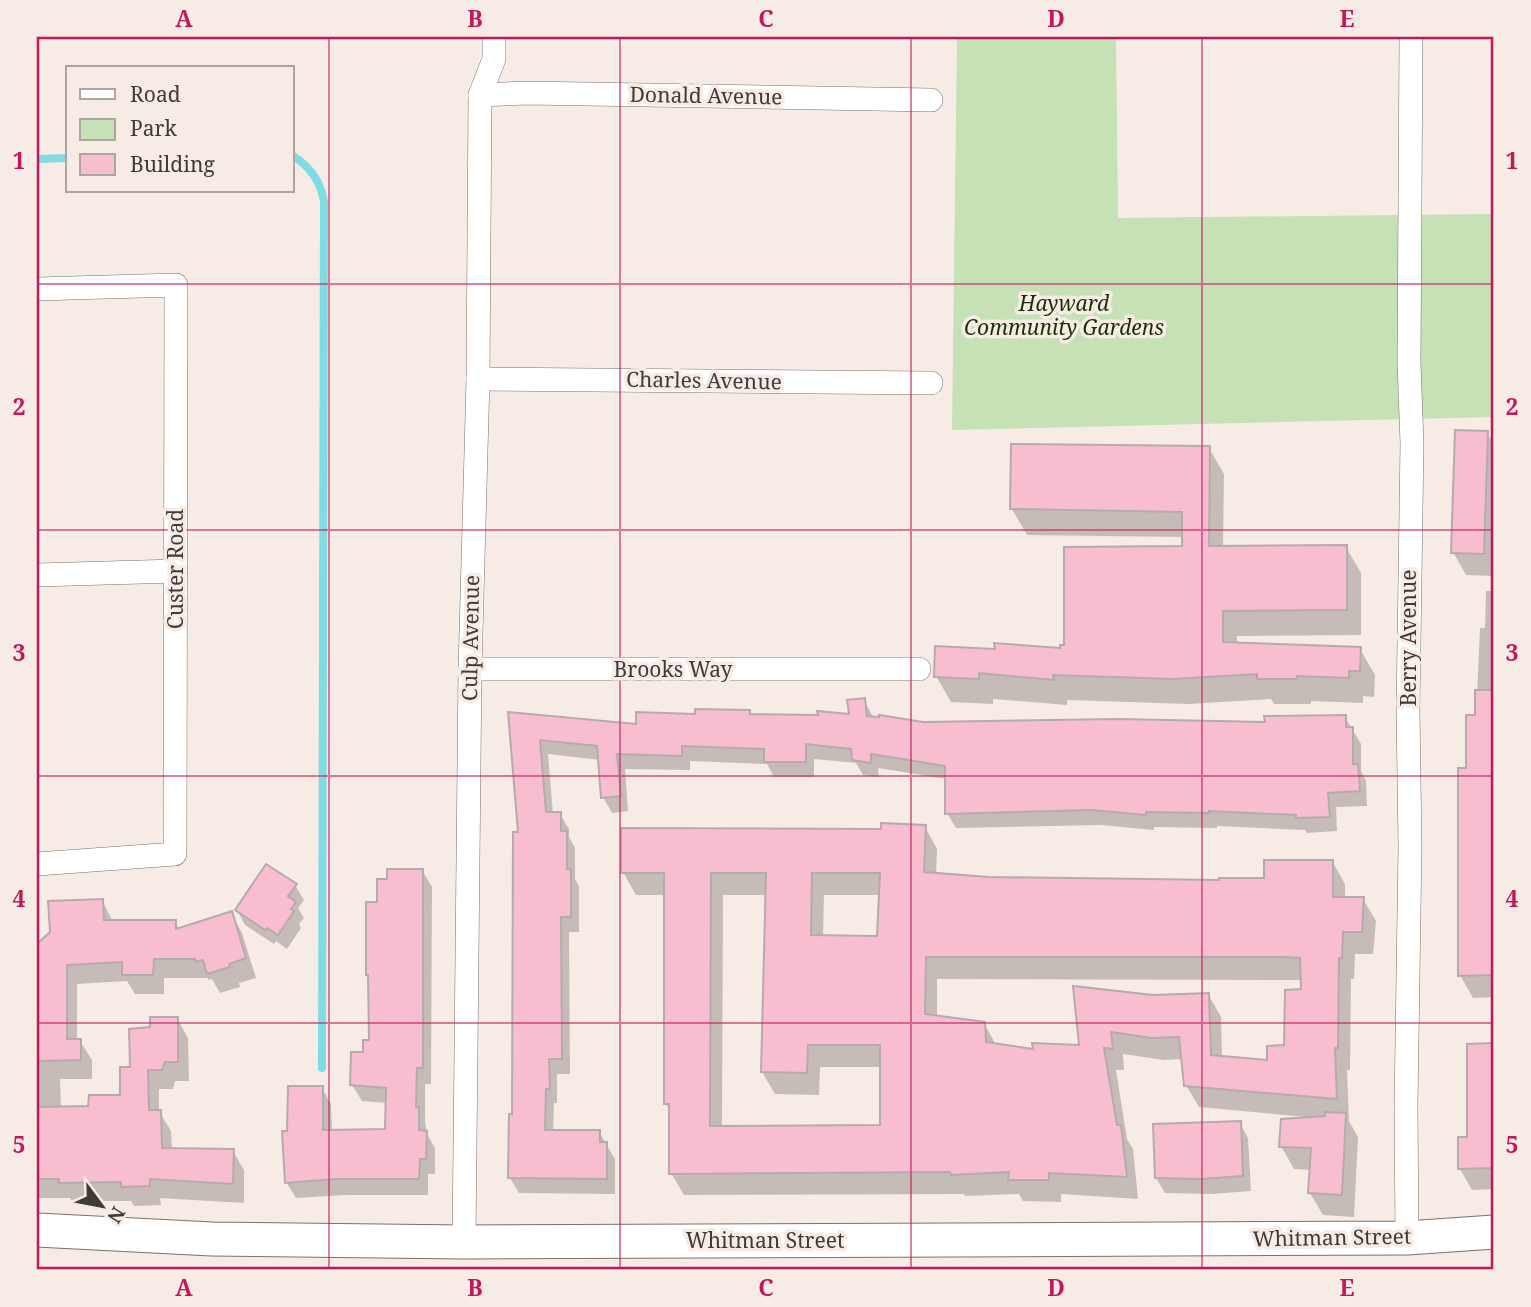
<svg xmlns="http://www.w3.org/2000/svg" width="1531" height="1307" font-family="'Noto Serif',serif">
<rect width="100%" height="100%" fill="#f7ece5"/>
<path fill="#c5e1b5" d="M957,37H1116L1118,218L1494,214V417L952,430Z"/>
<g fill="#0003" fill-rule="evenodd">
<path d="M1487,433L1494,445V576L1466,575L1453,552Z"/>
<path d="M1209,448L1224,474L1223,548L1346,547L1361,573V635L1237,636V644L1360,649L1375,675L1374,697L1363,696V703L1311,701V704H1274L1271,699L1189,704L1067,700V705L993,699V704L951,702L936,676L997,651L1061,650L1184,548V537L1027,535L1012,509Z"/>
<path d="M1486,591H1494V997L1473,998L1460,975L1468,770L1476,717L1480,628H1485Z"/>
<path d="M864,700L874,719L923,723H1266L1345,717L1361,744V771L1366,781L1367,806L1336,807L1337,831L1307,833L1305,830L1217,826V828L1154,827V830L1101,825L956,828L947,813V779L878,768L879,777L863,775L856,763L814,759V777H774L767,764L690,761V770L625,769L628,811L612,813L603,797L600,760L548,754L553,814H560L569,829V837L575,848V879L579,886V932H569L570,1074H557V1103H554L553,1132H599L615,1159V1194L519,1193L510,1178L520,834L510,714L638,725L696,716L749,712L751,716H850Z"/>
<path d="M925,827L937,849L936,875L989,879L1221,882L1266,880L1332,861L1345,884V899H1363L1376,921L1373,954H1355L1354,979H1351L1350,1070H1347L1349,1121L1358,1137L1354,1217L1323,1215L1310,1193L1311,1170L1294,1169L1281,1146L1306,1117L1199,1107L1186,1085L1183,1059L1164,1060L1123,1054L1124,1070H1116L1127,1139L1133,1149L1138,1199L1061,1194V1202L1023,1201L1019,1194L965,1196L964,1194L684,1195L671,1173V1112L665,1103L666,895H636L623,872L883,830ZM723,895H767L762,1072L775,1094L819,1095L820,1067H881V1127H722ZM824,895H881L879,938L823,937ZM937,979L1302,980V991L1286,1047L1269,1062L1222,1058L1221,1017L1208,994L1153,997L1081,1047L1035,1051L996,1045L984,1023L937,1017Z"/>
<path d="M422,870L432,887L431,1084H425V1121L427,1134L435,1148V1174H428V1195H346L296,1198L286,1182L289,1132L322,1088L331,1104L332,1131H387V1103L362,1101L352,1085L371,1042L379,904L389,880Z"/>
<path d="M295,885L304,900L298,908L304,918L299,924L301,928L287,949L276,941L274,944L245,925L237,910Z"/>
<path d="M102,900L113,922H175L180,930L231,913L242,933L256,978L239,983L240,987L220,993L212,979L209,980L207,978H164V994H135L127,981L77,984V1041H80L92,1060V1079H60L61,1108H90L122,1097L131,1069L152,1029L177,1018L188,1038L189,1081H175L173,1089H159V1111L171,1131L172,1150L233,1151L244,1170V1203L160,1198L161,1205L134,1206L131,1201H72L70,1198H37V943L52,944Z"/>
<path d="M1468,1045H1494V1189L1472,1190L1460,1169L1469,1139Z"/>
<path d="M1240,1123L1248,1138L1251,1191L1211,1194L1165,1193L1156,1178Z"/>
</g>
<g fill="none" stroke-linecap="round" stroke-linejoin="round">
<g stroke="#7edce2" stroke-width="8">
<path d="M292,155C310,167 320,180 324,201L322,1068"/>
<path d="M37,159L68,158"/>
</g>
</g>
<g fill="#f9bdd0" stroke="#b7aaae" stroke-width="2" fill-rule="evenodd">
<path d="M1455,430L1488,431L1484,554L1451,553Z"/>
<path d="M1011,444L1210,446L1209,546L1347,545V610L1223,611V642L1361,647L1360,671H1349V678L1297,676V679H1257V674L1173,679L1053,675L1054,680L979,673V679L934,677L935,646L995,649L994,643L1060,648V645H1064V547L1182,546V512L1010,509Z"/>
<path d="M1475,690H1494V975L1458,976V768H1466V715H1475Z"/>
<path d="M865,698L867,716L879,717V715L923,722L1118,719L1265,722L1264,716L1346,715V727H1353V764H1358L1360,791L1328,793L1330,817L1296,818V815L1209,811V813L1146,812V815L1091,810L945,814V766L871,754V763L852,760L851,749L806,744V762H764V749L682,746V756L617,754L621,796L601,798L597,746L540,740L546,812H561V831H567V869H571V917H561L562,1059H549L550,1089H546L545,1130H600V1142H607V1179L508,1178L509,1114H512L513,832H518L508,712L636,724V712L695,714V709L750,710V714L818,715L817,711L849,714L847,700Z"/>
<path d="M881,823L926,825L924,872L989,877L1219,880V878H1264V860H1333V897H1364L1362,932H1343L1342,958H1339L1338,1048H1335L1337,1099L1184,1086L1179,1037L1151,1038L1111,1032L1113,1049L1104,1048L1117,1125H1121L1127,1177L1049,1173V1180H1008L1009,1172L951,1175L950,1172L669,1174V1104H664V873H621V828L881,829ZM711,873H766L761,1072L807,1073L808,1045H880V1125L710,1126ZM812,873H880L877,936L811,935ZM926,957H1285L1300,958L1301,989L1285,990L1284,1045L1267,1046V1060L1211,1055L1209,993L1153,995L1073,986L1079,1045L1032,1043L1033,1049L986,1042L985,1022L925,1014Z"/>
<path d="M266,864L297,884L288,896L296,902L291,909L294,911L278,935L267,928L265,930L235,910Z"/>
<path d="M387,869H423V1068H417L416,1107H419V1130L427,1131L426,1159H420L419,1179H336L285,1183L282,1131H287L288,1086H323V1130L385,1129L386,1088L350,1085L351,1052H363V1040H369L368,975H366V902H377V879H387Z"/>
<path d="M103,899L104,920H176V929L232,911L246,958L229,964L230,967L207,974L203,960L196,962L195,959H154L153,975H122V962L67,965V1039H81V1060L37,1061V944L50,932L48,901Z"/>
<path d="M150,1017H178V1062H165L162,1070H148L149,1110H161L162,1148L234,1149L233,1184L150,1179V1186L121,1187V1182L59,1183V1179H37V1107L88,1106L89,1095H120V1067H130L129,1029L150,1027Z"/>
<path d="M1494,1043V1168L1458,1169V1137H1467V1044Z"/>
<path d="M1325,1112L1346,1113L1342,1195L1308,1193L1311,1148L1279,1147L1281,1119L1325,1116Z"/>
<path d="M1241,1121L1243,1176L1202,1179L1155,1178L1153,1124Z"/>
</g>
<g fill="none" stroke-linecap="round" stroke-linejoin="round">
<defs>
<g id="street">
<path d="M480,95L528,93L931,100"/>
<path d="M37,289L176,285L175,854L37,864"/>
<path d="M478,379L931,383"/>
<path d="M37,575L176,571"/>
<path d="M470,669H919"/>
<path d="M1407,1238L1406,1106L1410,847L1408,709L1412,444L1409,362L1411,37"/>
<path d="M464,1242L470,669L478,379L480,95L494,59V37"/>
</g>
<path id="secondary" d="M37,1230L212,1239L464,1242L1407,1238L1494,1232"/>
</defs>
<use href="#street" stroke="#7a716b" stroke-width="24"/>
<use href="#secondary" stroke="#7a716b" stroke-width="35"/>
<use href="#street" stroke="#fff" stroke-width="23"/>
<use href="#secondary" stroke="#fff" stroke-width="33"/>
</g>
<path fill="none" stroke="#c2185b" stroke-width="2" stroke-opacity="0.55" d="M329,37V1270M620,37V1270M911,37V1270M1202,37V1270M37,284H1494M37,530H1494M37,776H1494M37,1023H1494"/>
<g text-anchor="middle" stroke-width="7" stroke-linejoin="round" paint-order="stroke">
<g font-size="21" fill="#403b39" stroke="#f7ece5">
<text transform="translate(706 96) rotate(1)" y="7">Donald Avenue</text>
<text transform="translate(704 381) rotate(1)" y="7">Charles Avenue</text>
<text transform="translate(176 569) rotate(-90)" y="7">Custer Road</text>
<text transform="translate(471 638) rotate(-89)" y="7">Culp Avenue</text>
<text transform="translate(1409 638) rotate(-90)" y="7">Berry Avenue</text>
<text x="673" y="677">Brooks Way</text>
<text transform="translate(1332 1238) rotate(-1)" y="7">Whitman Street</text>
<text x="765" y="1248">Whitman Street</text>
</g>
<g font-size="21" font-style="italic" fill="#1a3107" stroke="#f7ece5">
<text x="1064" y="311">Hayward<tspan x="1064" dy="24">Community Gardens</tspan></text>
</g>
</g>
<rect width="1531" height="1307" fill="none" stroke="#f7ece5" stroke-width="77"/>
<rect x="66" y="66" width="228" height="126" fill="#f7ece5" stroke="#aea5a0" stroke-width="2"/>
<rect x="80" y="89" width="35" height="10" fill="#ffffff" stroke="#aea5a0" stroke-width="2"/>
<text x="130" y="102" font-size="21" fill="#403b39">Road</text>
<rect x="80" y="119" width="35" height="21" fill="#c5e1b5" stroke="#aea5a0" stroke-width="2"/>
<text x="130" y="136" font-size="21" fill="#403b39">Park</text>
<rect x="80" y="154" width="35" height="21" fill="#f9bdd0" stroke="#aea5a0" stroke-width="2"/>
<text x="130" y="172" font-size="21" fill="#403b39">Building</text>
<g transform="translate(102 1206) rotate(122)" stroke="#f7ece5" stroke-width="5" paint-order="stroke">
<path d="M0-5L12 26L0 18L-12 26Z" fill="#403b39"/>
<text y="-10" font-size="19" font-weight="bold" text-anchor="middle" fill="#403b39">N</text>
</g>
<rect x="38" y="38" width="1454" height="1230" fill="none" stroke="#c2185b" stroke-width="2.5"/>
<g font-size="23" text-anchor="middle" font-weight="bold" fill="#c2185b">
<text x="184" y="27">A</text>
<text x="475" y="27">B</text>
<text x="766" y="27">C</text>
<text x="1056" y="27">D</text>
<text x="1347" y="27">E</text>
<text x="19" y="169">1</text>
<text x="1512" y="169">1</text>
<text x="19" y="415">2</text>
<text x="1512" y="415">2</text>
<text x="19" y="661">3</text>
<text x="1512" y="661">3</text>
<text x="19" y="907">4</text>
<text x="1512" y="907">4</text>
<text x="19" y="1153">5</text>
<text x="1512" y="1153">5</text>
<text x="184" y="1296">A</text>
<text x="475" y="1296">B</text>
<text x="766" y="1296">C</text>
<text x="1056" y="1296">D</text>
<text x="1347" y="1296">E</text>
</g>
</svg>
